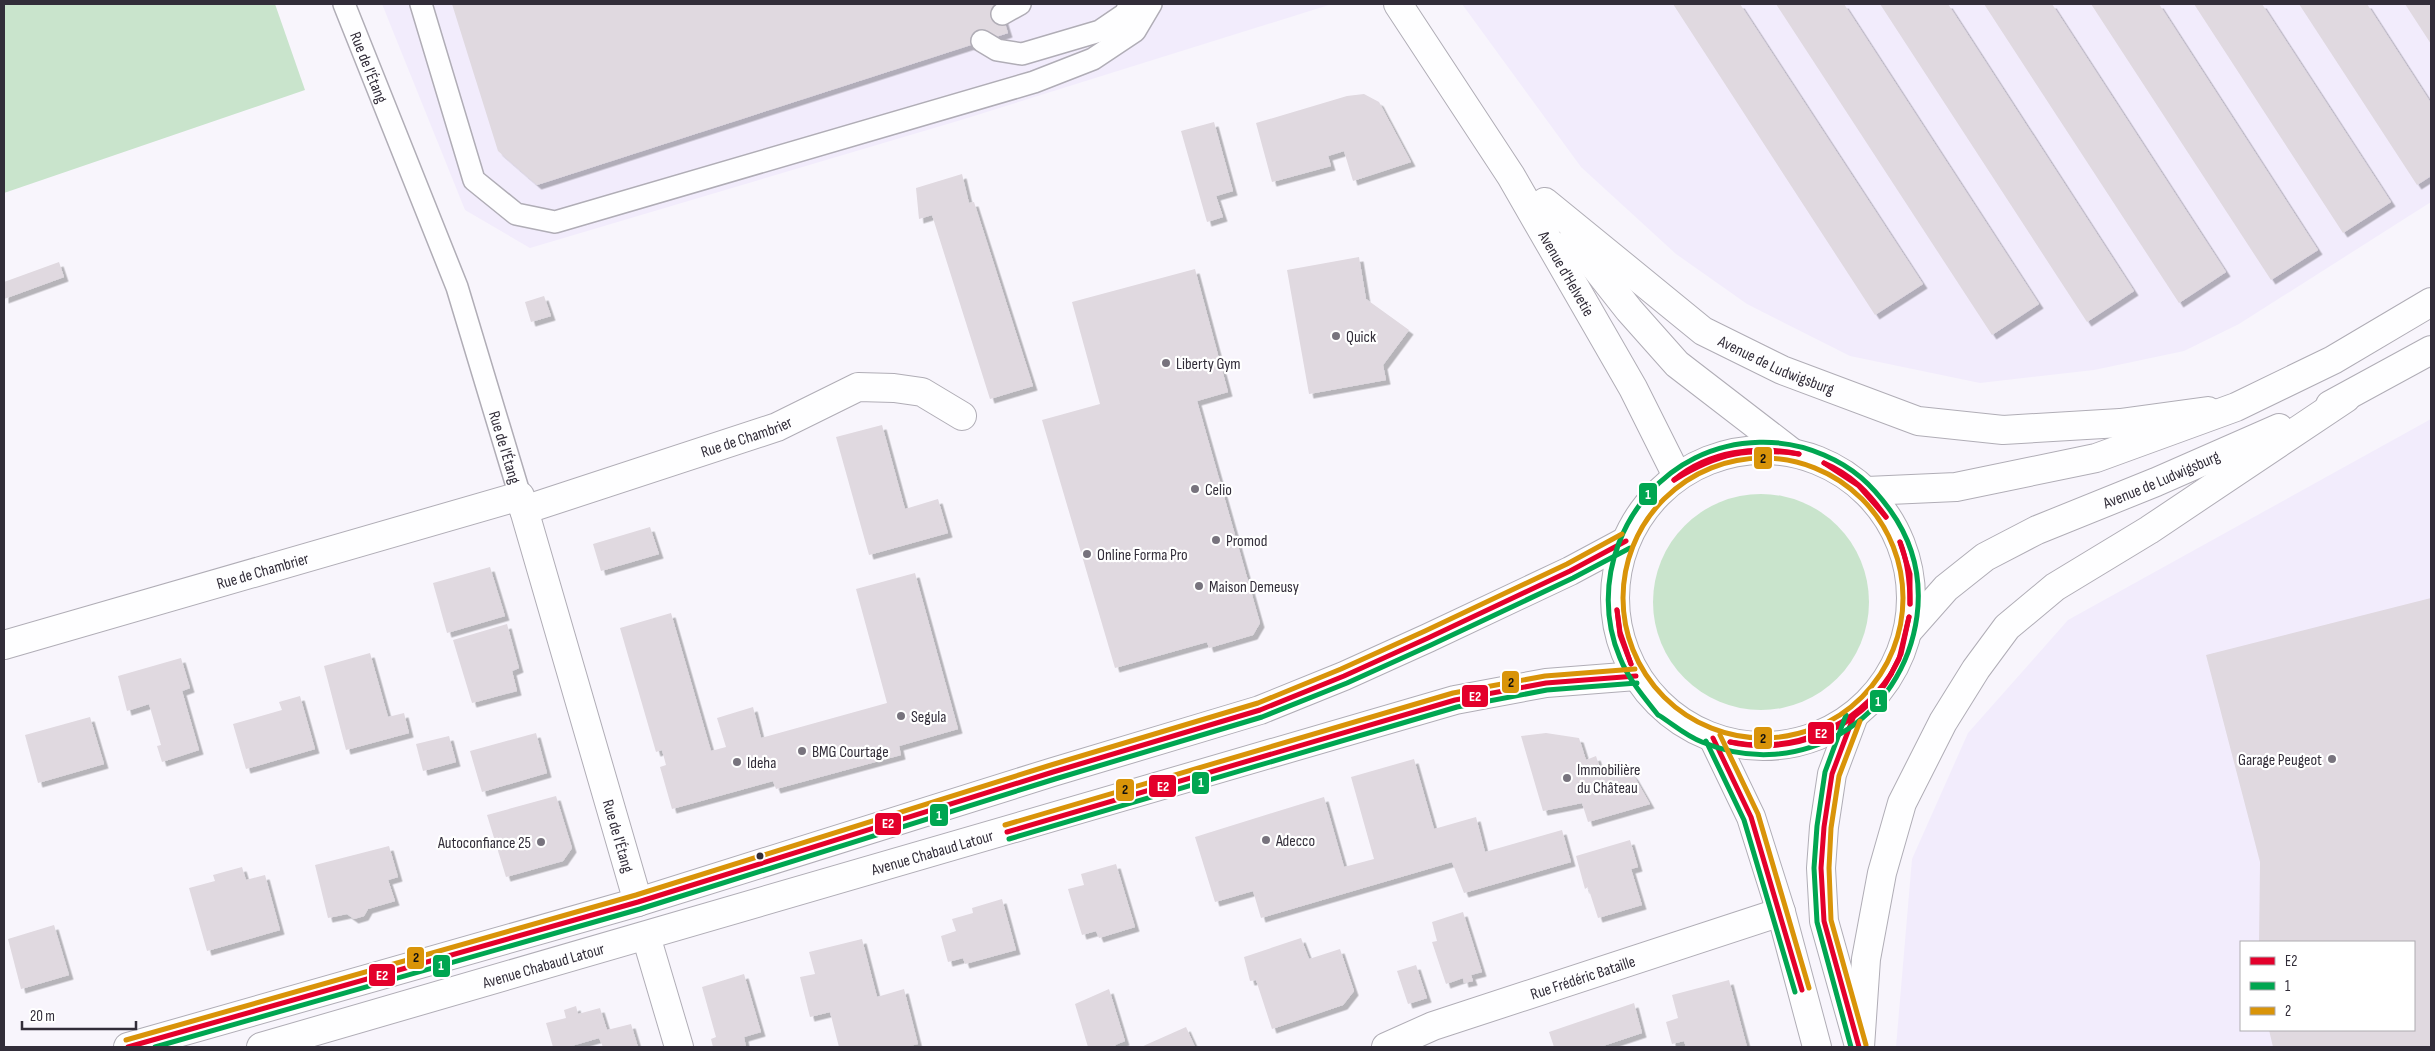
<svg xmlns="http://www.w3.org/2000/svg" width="2435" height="1051" font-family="'Sofia Sans Condensed',sans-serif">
<defs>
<filter id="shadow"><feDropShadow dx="4.5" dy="4.5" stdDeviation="0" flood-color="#0004"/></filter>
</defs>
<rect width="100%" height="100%" fill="#f8f5fc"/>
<g fill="#f2ecfc" fill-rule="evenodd">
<path d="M382,4H1332L961,120L530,248L465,210Z"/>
<path d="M1462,4H2431V202L2239,324L2184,351L2094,370L1980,383L1850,356L1747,304L1676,254L1581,167Z"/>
<path d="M2431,419V1047H1896L1912,859L1968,733L2068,620ZM2241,942H2414V1030H2241Z"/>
</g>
<g fill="#c9e4cc">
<path d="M4,4H275L305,90L4,193Z"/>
<circle cx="1761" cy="602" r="108"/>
</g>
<g fill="#e0d9e0" filter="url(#shadow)">
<path d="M452,4H999L1008,33L537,185L498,151Z"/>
<path d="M1673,4H1740L1923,284L1875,315Z"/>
<path d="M1776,4H1844L2039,304L1992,335Z"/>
<path d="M1880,4H1948L2134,291L2087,322Z"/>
<path d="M1984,4H2052L2226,272L2179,303Z"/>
<path d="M2091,4H2159L2318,250L2271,280Z"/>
<path d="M2194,4H2262L2391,202L2343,233Z"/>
<path d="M2299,4H2367L2431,103V176L2417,185Z"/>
<path d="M2405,4H2431V44Z"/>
<path d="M1364,94L1379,102L1411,162L1353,181L1344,151L1328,156L1331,166L1272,182L1256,123L1347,96Z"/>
<path d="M1214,122L1233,191L1216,196L1223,217L1207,222L1181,131Z"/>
<path d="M962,174L969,203L974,202L1033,386L990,399L932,215L919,219L916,188Z"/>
<path d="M1359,257L1366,299L1409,330L1383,365L1386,380L1309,394L1287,270Z"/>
<path d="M59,262L64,277L4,299V282Z"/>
<path d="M1195,269L1228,392L1197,401L1260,623L1253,635L1209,648L1207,642L1115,668L1042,420L1100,404L1072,302Z"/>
<path d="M544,296L551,316L531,322L525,302Z"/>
<path d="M882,425L905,509L938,499L948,533L869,555L836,437Z"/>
<path d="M650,527L659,554L601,571L593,544Z"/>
<path d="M490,567L505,616L447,633L433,583Z"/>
<path d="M915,573L958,729L899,746L901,755L776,789L773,781L672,809L660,767L666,765L662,750L656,752L620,628L671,613L711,751L726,747L717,718L753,707L761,738L887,703L856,589Z"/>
<path d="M2431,598V1047H2273L2269,1030H2414V942H2259L2260,862L2206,655Z"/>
<path d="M507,624L519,668L512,671L517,691L472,703L453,640Z"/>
<path d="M370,653L388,717L404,713L409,733L346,750L324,666Z"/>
<path d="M181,658L190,688L182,691L199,750L162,762L157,746L161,745L149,704L127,711L118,676Z"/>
<path d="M300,696L315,749L246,769L233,724L282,710L279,702Z"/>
<path d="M90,717L104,764L38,783L25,735Z"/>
<path d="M536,733L547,773L482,792L470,751Z"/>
<path d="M1546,733L1579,738L1586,760L1596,756L1600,768L1620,761L1634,776L1650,804L1588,822L1582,803L1543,811L1521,736Z"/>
<path d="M449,736L456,762L423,771L416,744Z"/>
<path d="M1414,759L1434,829L1476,817L1485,852L1562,830L1571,862L1464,893L1452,862L1261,918L1253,891L1215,902L1195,837L1324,797L1344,867L1374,859L1351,777Z"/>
<path d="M556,796L572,848L563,861L506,877L487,815Z"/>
<path d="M1630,840L1638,867L1631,869L1642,905L1598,918L1588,887L1585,889L1576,856Z"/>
<path d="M389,846L398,877L388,880L395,901L368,909L364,916L354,919L347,914L328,918L315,865Z"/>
<path d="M1116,864L1135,927L1099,938L1096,931L1082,935L1068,889L1084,885L1081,874Z"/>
<path d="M242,867L246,880L265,875L280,930L207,951L189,888L215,881L213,875Z"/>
<path d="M1002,899L1016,950L965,964L963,958L948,962L941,936L956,931L952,919L973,913L972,908Z"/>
<path d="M1463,912L1482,972L1471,975L1473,981L1464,983L1463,978L1446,984L1432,942L1437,941L1432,922Z"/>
<path d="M54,925L69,975L21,989L8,939Z"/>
<path d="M1301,938L1309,959L1340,949L1354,991L1343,1005L1272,1029L1256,980L1250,981L1244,957Z"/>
<path d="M862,939L877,997L904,989L918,1044L906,1047H839L830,1012L810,1017L800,977L815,974L809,952Z"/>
<path d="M1416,965L1427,998L1408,1004L1397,971Z"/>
<path d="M744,974L761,1032L744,1037L746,1047H713L711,1039L716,1037L702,987Z"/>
<path d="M1729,980L1747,1047H1686L1684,1041L1672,1044L1666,1022L1678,1018L1672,995Z"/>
<path d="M1109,989L1125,1041L1115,1045L1116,1047H1088L1075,1004Z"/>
<path d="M1634,1003L1642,1033L1600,1047H1554L1549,1032Z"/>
<path d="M576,1006L578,1014L600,1008L607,1030L631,1024L638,1047H603L599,1038L568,1047H553L546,1023L566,1018L564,1010Z"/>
<path d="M1186,1027L1195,1047H1141Z"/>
</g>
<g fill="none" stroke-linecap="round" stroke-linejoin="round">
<defs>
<g id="lane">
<path id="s1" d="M344,4L457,287L520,496"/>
<path d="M421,4L474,180L516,214L555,222L1034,82L1093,59L1135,31L1151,4"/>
<path d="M1002,14L1020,4"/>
<path d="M982,41L997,50L1022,54L1100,31L1125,14L1130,4"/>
</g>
<g id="street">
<path id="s2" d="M1398,4L1511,176L1633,388L1677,476"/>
<path id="s3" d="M1545,202L1703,331L1782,370L1918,421L2003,430L2120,423L2208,411"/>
<path d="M1573,239L1629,310L1677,364L1790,451"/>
<path id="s4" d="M524,510L777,427L858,387L894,388L922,392L962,416"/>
<path id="s5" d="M4,645L520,496L638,902"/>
<path d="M646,936L679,1047"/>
<path id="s6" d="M1386,1047L1433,1026L1781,912"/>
</g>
<g id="secondary">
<path d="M1853,718L1832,774L1824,827L1821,868L1824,921L1859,1046"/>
<path d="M1713,738L1751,817L1781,912L1817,1047"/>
</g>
<g id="primary">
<path d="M2330,405L2431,350"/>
<circle cx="1763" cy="598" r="148"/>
<path d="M1867,491L1956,487L2096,458L2236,407L2333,360L2431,302"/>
<path id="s7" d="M1908,631L1946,588L1985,557L2037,530L2156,482L2279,428"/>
<path d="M128,1047L638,902L1053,772L1260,710L1344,676L1428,638L1570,571L1626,541"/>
<path id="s8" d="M261,1047L1455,700L1546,683L1636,676"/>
<path d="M1860,1047L1866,959L1882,873L1902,803L1943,722L1976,669L2007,627L2055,587L2149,530L2346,398"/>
</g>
</defs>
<use href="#lane" stroke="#b0adb6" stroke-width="24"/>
<use href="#street" stroke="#b0adb6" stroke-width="30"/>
<use href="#secondary" stroke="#b0adb6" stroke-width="30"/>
<use href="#primary" stroke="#b0adb6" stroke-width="30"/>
<use href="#lane" stroke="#fefeff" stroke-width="21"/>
<use href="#street" stroke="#fefeff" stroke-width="28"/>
<use href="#secondary" stroke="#fefeff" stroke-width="28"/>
<use href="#primary" stroke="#fefeff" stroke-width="28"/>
<defs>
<g id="bus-1">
<path d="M1824,463C1851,474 1869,493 1886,517"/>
<path d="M1824,463L1859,486L1886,517"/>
<path d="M1674,480C1708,451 1757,445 1799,454"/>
<path d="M1674,480C1718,453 1748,447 1799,454"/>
<path d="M1900,542L1910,574V604"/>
<path d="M1900,542C1908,562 1910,582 1910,604"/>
<path d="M1617,610L1620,632L1631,664"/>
<path d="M1617,610L1620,635L1631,664"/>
<path d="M1891,674L1899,659L1909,617"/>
<path d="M1891,674L1901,654L1909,617"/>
<path d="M1853,718L1832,774L1824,827L1821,868L1824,921L1859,1047"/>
<path d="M1713,738L1751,817L1802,990"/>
<path d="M1730,742C1794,754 1855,728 1891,674"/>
<path d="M1730,742C1790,756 1862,730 1891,674"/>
<path d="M1007,832L1455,700L1546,683L1636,676"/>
<path d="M128,1047L638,902L1053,772L1260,710L1344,676L1428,638L1570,571L1626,541"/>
</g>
<g id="bus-2">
<path d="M1658,715C1643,696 1629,680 1620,658C1588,583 1624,493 1695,458C1735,438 1784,437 1824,455C1854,468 1871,484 1890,510C1913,542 1922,577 1917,616C1903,720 1800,783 1702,742C1686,736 1674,725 1660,716"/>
<path d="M1846,715L1825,772L1817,826L1814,868L1817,922L1851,1047"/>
<path d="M1706,741L1744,820L1795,992"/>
<path d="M1009,839L1457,707L1547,690L1637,683"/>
<path d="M155,1047L640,909L1055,779L1262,717L1347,683L1431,645L1573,578L1630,548"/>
</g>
<g id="bus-3">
<circle cx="1763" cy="598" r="140"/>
<path d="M1860,721L1839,776L1831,828L1829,868L1831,920L1866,1045"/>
<path d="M1720,735L1758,814L1809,988"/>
<path d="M1005,825L1453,693L1545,676L1635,669"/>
<path d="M126,1040L636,895L1051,765L1258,703L1341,669L1425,631L1567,564L1622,534"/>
</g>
</defs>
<use href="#bus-1" stroke="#fff" stroke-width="9"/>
<use href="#bus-2" stroke="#fff" stroke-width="9"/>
<use href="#bus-3" stroke="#fff" stroke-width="9"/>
<use href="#bus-1" stroke="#e4002b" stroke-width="5"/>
<use href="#bus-2" stroke="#00a651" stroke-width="5"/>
<use href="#bus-3" stroke="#d99409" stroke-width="5"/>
</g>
<g fill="#77737d" stroke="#fff" stroke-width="2">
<circle cx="1336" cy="336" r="5"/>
<circle cx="1166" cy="363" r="5"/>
<circle cx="1195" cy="489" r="5"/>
<circle cx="1216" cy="540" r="5"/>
<circle cx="1087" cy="554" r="5"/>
<circle cx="1199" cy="586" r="5"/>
<circle cx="901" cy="716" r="5"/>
<circle cx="802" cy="751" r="5"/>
<circle cx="2332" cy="759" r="5"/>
<circle cx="737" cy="762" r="5"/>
<circle cx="1567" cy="778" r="5"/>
<circle cx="1266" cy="840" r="5"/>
<circle cx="541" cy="842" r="5"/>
</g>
<circle fill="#322d39" stroke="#fff" stroke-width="2" cx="760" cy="856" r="4.5"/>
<g text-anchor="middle" stroke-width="4.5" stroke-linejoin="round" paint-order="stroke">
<g font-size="16" fill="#322d39" stroke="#fff">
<text dy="6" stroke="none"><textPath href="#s1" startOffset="68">Rue de l'Étang</textPath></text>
<text dy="6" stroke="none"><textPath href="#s2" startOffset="318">Avenue d'Helvetie</textPath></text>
<text dy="6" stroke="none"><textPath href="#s3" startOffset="285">Avenue de Ludwigsburg</textPath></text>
<text dy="6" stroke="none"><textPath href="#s4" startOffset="234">Rue de Chambrier</textPath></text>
<text dy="6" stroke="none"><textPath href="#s1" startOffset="472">Rue de l'Étang</textPath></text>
<text dy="6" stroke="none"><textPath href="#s7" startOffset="300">Avenue de Ludwigsburg</textPath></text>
<text dy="6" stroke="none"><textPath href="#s5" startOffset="269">Rue de Chambrier</textPath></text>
<text dy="6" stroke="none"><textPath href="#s5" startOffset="891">Rue de l'Étang</textPath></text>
<text dy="6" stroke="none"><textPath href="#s8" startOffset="699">Avenue Chabaud Latour</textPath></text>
<text dy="6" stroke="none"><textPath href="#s8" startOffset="294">Avenue Chabaud Latour</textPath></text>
<text dy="6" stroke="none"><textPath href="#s6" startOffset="209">Rue Frédéric Bataille</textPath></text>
</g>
<g font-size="16" fill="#322d39" stroke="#fff" text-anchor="start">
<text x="1346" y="342">Quick</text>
<text x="1176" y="369">Liberty Gym</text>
<text x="1205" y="495">Celio</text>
<text x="1226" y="546">Promod</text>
<text x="1097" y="560">Online Forma Pro</text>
<text x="1209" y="592">Maison Demeusy</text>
<text x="911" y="722">Segula</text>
<text x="812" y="757">BMG Courtage</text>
<text x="2322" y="765" text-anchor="end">Garage Peugeot</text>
<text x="747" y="768">Ideha</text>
<text x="1577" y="775">Immobilière<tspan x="1577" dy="18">du Château</tspan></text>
<text x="1276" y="846">Adecco</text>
<text x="531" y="848" text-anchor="end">Autoconfiance 25</text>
</g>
</g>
<g stroke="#fff" stroke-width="2">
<rect x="1753" y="446" width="20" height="24" rx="5" fill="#d99409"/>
<rect x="1638" y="482" width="20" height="24" rx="5" fill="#00a651"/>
<rect x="1501" y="670" width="19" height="24" rx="5" fill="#d99409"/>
<rect x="1461" y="684" width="28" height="24" rx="5" fill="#e4002b"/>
<rect x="1869" y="689" width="19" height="24" rx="5" fill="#00a651"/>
<rect x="1807" y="721" width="28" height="24" rx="5" fill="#e4002b"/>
<rect x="1753" y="726" width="20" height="24" rx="5" fill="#d99409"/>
<rect x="1191" y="771" width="19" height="24" rx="5" fill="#00a651"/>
<rect x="1148" y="774" width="29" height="24" rx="5" fill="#e4002b"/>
<rect x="1115" y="778" width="20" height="24" rx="5" fill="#d99409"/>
<rect x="929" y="803" width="20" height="24" rx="5" fill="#00a651"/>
<rect x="874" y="812" width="28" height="24" rx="5" fill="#e4002b"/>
<rect x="406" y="946" width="19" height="24" rx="5" fill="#d99409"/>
<rect x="432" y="954" width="19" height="24" rx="5" fill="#00a651"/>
<rect x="368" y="963" width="28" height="24" rx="5" fill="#e4002b"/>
</g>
<g font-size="14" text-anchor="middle" font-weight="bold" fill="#fff">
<text x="1648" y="499">1</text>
<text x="1475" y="701">E2</text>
<text x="1878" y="706">1</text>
<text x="1821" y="738">E2</text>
<text x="1201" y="787">1</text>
<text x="1163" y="791">E2</text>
<text x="939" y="820">1</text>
<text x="888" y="828">E2</text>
<text x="441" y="970">1</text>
<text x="382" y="980">E2</text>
</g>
<g font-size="14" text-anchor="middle" font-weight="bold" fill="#111">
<text x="1763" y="463">2</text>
<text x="1511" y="687">2</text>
<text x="1763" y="743">2</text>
<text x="1125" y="794">2</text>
<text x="416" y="962">2</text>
</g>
<rect width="2435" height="1051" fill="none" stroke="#322d39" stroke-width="10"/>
<rect x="2240" y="941" width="175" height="90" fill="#ffffff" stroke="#adabb0"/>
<rect x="2250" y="957" width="25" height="8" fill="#e4002b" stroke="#adabb0"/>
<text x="2285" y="966" font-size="15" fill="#322d39">E2</text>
<rect x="2250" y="982" width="25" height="8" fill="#00a651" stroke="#adabb0"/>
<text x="2285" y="991" font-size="15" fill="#322d39">1</text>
<rect x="2250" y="1007" width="25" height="8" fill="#d99409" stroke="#adabb0"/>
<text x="2285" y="1016" font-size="15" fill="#322d39">2</text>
<path d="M22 1021v8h114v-8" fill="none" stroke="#322d39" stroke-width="2.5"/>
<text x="30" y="1021" font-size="15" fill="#322d39" stroke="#ffffff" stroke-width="4" paint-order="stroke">20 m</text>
</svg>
